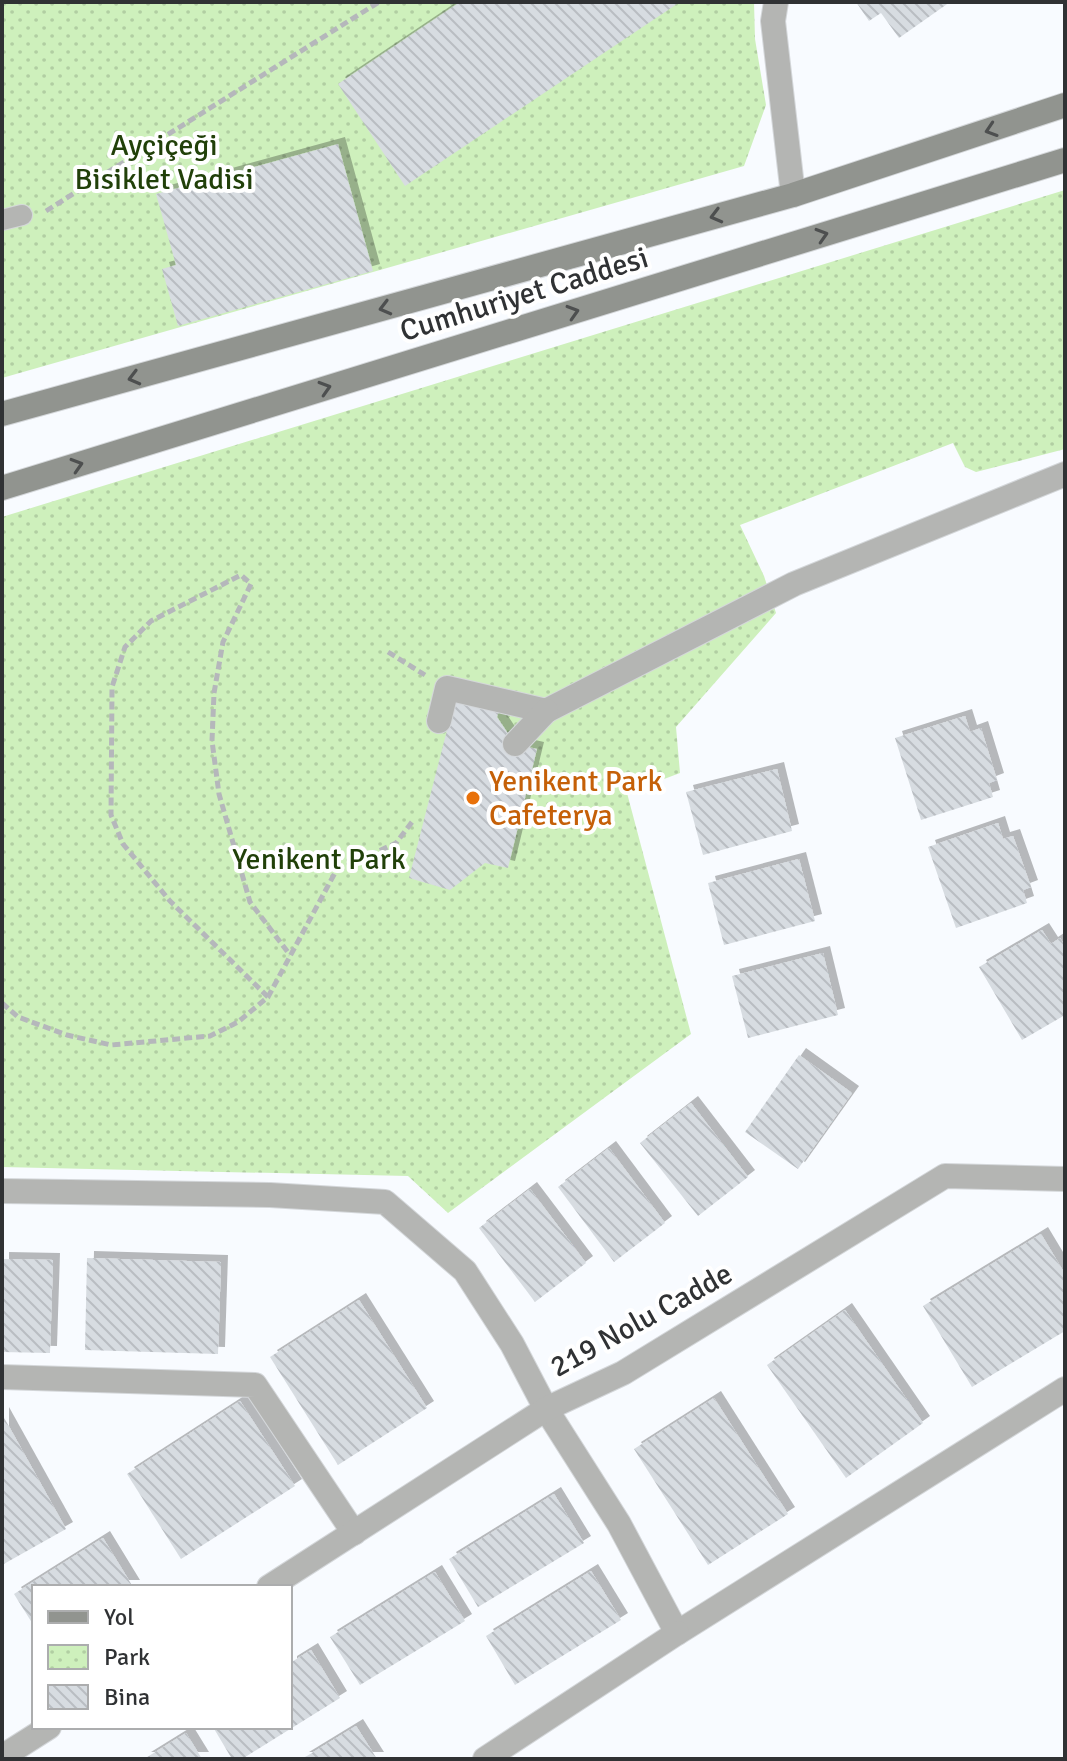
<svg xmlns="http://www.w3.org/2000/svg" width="1067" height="1761" font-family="Signika,sans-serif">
<defs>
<pattern id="park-dots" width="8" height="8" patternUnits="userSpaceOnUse" patternTransform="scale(2)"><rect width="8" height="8" fill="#cef0bc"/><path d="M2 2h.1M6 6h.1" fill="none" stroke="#b1cea2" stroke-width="1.8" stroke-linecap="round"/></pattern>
<pattern id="building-back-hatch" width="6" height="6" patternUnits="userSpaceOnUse" patternTransform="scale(2)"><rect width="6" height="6" fill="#d7dce1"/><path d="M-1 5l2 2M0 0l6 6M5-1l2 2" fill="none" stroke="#b9bdc2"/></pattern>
<filter id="shadow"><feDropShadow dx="7" dy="-7" stdDeviation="0" flood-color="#0004"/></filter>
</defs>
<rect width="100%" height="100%" fill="#f8fbff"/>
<g fill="url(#park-dots)">
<path d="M2,2H754L755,39L766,105L744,166L2,378Z"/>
<path d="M1065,190V449L976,472L965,467L953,443L740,525L764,576L776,613L676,727L680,773L627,793L691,1034L448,1213L408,1176L2,1167V517Z"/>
</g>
<g fill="url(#building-back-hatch)" filter="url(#shadow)">
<path d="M460,2H680L405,186L338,84Z"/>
<path d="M856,2H950L899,38L881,13L869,21Z"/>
<path d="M338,144L373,271L178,326L162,269L176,265L156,194Z"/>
<path d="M455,699L500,708L497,717L515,744L537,749L508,868L485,863L450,890L409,878Z"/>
<path d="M965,716L970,732L981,728L997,780L989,783L993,797L921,820L895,738Z"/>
<path d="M777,769L792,831L703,855L686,792Z"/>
<path d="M998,823L1003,839L1013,836L1031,887L1023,890L1027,903L956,928L928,847Z"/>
<path d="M799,859L815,921L724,945L708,883Z"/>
<path d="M1042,930L1051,944L1060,938L1065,946V1015L1022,1040L979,967Z"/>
<path d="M823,953L838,1015L748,1038L732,976Z"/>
<path d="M799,1055L852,1093L798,1169L745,1132Z"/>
<path d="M691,1103L748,1177L698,1216L640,1143Z"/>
<path d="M609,1148L665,1223L614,1262L558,1187Z"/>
<path d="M530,1189L586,1263L535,1302L479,1228Z"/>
<path d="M1041,1234L1065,1274V1331L972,1387L923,1306Z"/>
<path d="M87,1258L221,1262L218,1354L85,1350Z"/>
<path d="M2,1259L53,1260L50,1353L2,1352Z"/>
<path d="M359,1300L427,1408L338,1465L270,1357Z"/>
<path d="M845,1310L923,1423L846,1478L767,1365Z"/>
<path d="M714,1398L788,1514L708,1565L634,1449Z"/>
<path d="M240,1401L295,1486L181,1559L127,1474Z"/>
<path d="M2,1414L66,1529L2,1565Z"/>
<path d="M554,1494L584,1543L478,1607L449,1559Z"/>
<path d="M103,1538L133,1587H34V1626L14,1594Z"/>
<path d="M591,1571L621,1620L515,1685L486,1636Z"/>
<path d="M435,1572L465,1621L360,1685L330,1637Z"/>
<path d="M311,1650L340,1698L242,1759H232L213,1727H290V1663Z"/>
<path d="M356,1726L377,1759H302Z"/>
<path d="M186,1733L202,1759H144Z"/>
</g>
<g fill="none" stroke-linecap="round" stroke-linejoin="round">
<defs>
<path id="lane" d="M2,220L22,215"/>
<g id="street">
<path d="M776,2L773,21L793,195"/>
<path d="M439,721L447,688L546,711L794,584L1065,474"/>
<path d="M515,744L546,711"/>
<path d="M2,1191L270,1195L385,1202L465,1271L512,1344L546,1409L619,1524L677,1633L1065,1389"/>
<path d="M2,1377L255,1385L354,1533"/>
<path d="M269,1587L546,1409L623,1373L945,1176L1065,1179"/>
<path d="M2,1757L49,1727"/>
<path d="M485,1759L677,1633"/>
</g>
<g id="secondary">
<path d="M2,414L793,195L1065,105"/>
<path d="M2,488L1065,160"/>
</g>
</defs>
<use href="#lane" stroke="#d4d7da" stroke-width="22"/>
<use href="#street" stroke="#d4d7da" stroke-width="26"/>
<use href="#secondary" stroke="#d4d7da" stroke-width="26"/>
<g stroke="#b5b7bb" stroke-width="5" stroke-dasharray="8 4" stroke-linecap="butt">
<path d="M46,211L379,2"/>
<path d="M388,652L425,675"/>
<path d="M268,997L170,901L123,844L111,815L112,687L125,647L151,621L241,575L251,584L223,642L214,693L212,741L219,794L250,902L290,955"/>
<path d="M2,1003L18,1017L67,1035L111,1045L210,1036L238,1022L268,997L336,871L396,843L412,822"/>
</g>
<use href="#lane" stroke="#b4b5b3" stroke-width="20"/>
<use href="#street" stroke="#b4b5b3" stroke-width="24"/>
<use href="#secondary" stroke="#91948f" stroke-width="24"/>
</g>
<defs><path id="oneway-chevron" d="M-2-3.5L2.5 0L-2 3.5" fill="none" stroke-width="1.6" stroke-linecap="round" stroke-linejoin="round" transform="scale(2)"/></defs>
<g stroke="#4d4f4f">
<use href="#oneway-chevron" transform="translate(991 130) rotate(162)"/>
<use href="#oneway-chevron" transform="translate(716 216) rotate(165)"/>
<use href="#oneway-chevron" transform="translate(822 235) rotate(-17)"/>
<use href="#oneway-chevron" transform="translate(385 308) rotate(165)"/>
<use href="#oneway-chevron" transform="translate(573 312) rotate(-17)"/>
<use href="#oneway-chevron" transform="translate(134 378) rotate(165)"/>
<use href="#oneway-chevron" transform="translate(325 388) rotate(-17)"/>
<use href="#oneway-chevron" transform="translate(77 465) rotate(-17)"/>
</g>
<circle fill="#e8710a" stroke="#fff" stroke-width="3" cx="473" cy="798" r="8"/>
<g text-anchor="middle" stroke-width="8" stroke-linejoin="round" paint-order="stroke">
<g font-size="30" fill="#214009" stroke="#fff">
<text x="164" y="155">Ayçiçeği<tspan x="164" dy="34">Bisiklet Vadisi</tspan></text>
<text x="319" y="869">Yenikent Park</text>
</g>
<g font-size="30" fill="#303234" stroke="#fff">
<text transform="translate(524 294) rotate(-17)" y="10">Cumhuriyet Caddesi</text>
<text transform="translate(641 1320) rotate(-29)" y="10">219 Nolu Cadde</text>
</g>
<g font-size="30" fill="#c56008" stroke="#fff" text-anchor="start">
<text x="489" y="791">Yenikent Park<tspan x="489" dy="34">Cafeterya</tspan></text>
</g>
</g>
<rect width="1067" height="1761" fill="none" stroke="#303234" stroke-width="8"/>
<rect x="32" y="1585" width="260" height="144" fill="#ffffff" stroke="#acadae" stroke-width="2"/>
<rect x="48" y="1611" width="40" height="12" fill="#91948f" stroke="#acadae" stroke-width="2"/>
<text x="104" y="1625" font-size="24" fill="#303234">Yol</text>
<rect x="48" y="1645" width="40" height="24" fill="url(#park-dots)" stroke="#acadae" stroke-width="2"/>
<text x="104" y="1665" font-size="24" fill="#303234">Park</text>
<rect x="48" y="1685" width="40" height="24" fill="url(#building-back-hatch)" stroke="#acadae" stroke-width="2"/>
<text x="104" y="1705" font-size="24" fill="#303234">Bina</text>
</svg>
